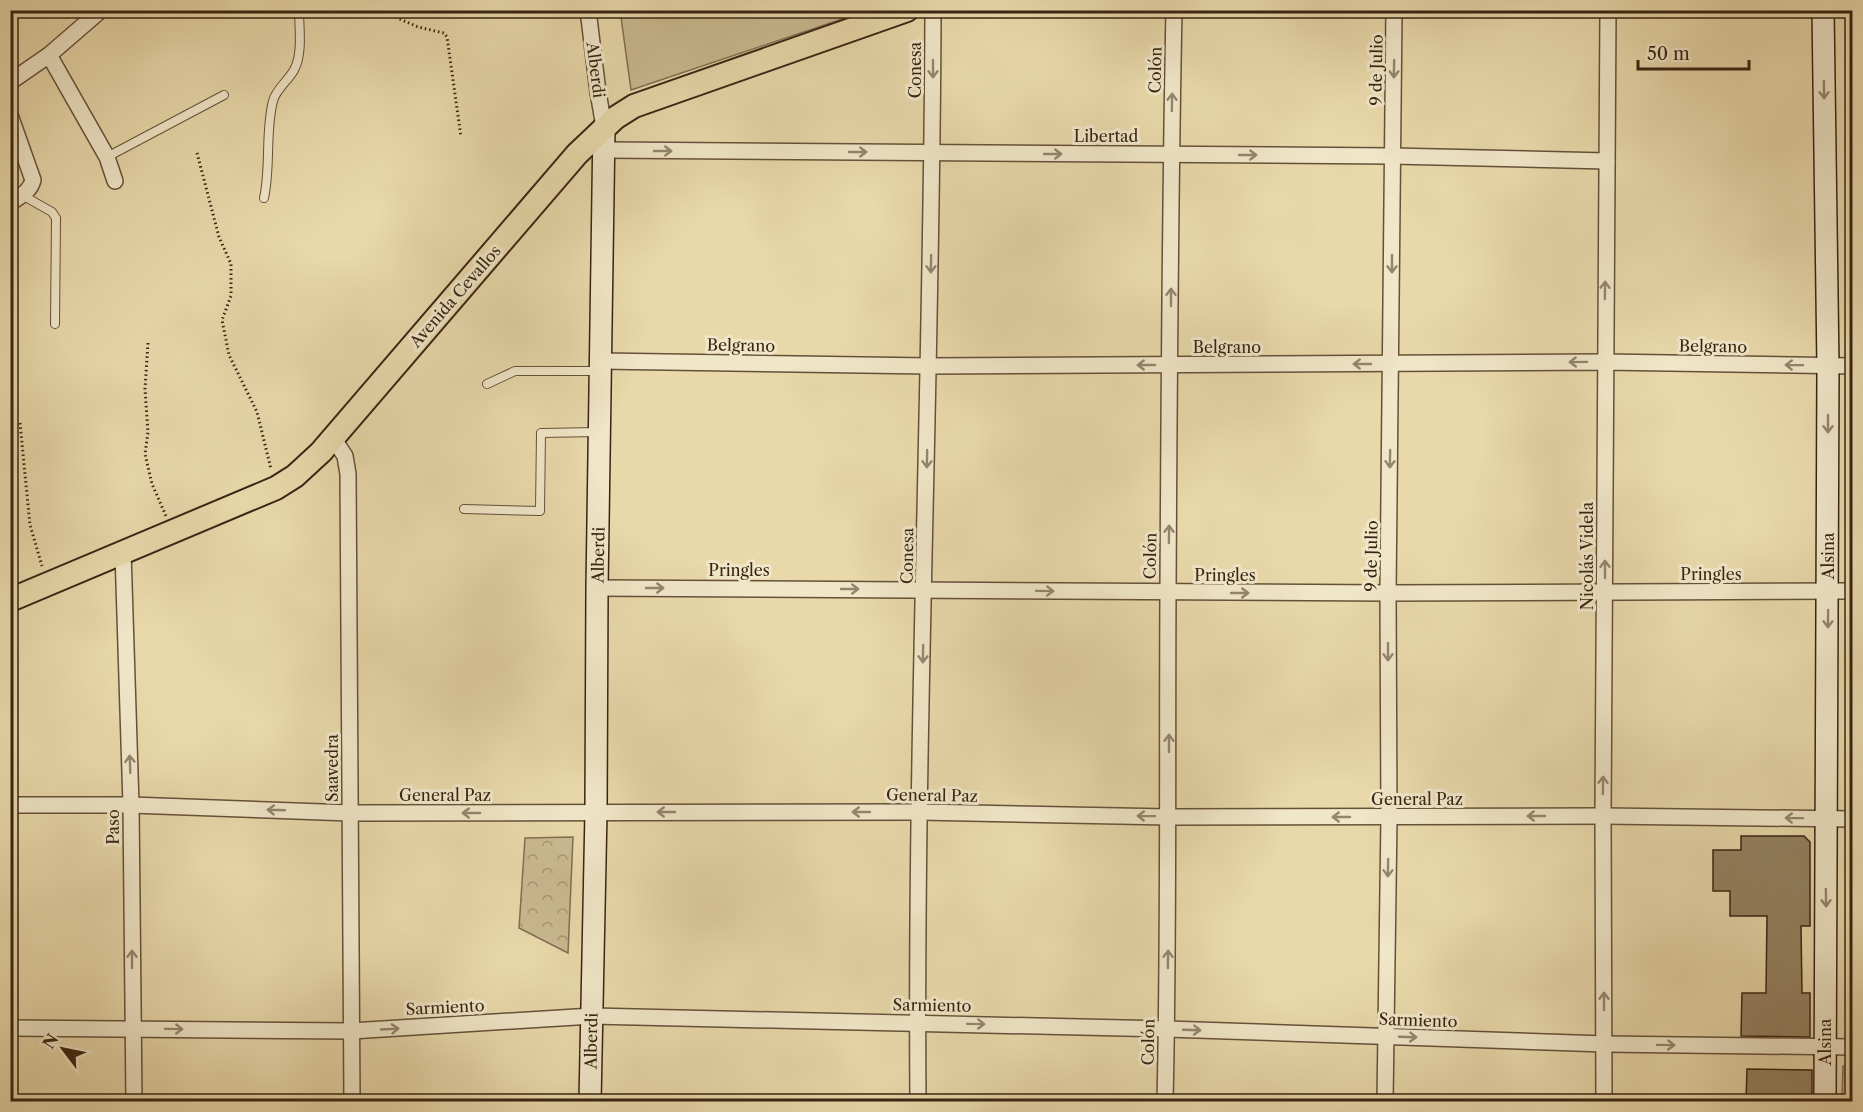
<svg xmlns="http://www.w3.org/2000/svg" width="1863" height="1112" font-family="'Libre Caslon Text',serif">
<defs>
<pattern id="park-crowns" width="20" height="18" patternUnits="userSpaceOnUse" patternTransform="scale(1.5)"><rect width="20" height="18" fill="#cab990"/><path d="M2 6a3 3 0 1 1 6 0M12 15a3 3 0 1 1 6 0" fill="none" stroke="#a59674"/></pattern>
</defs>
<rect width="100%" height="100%" fill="#e8d8aa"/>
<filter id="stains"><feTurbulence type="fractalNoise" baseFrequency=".00333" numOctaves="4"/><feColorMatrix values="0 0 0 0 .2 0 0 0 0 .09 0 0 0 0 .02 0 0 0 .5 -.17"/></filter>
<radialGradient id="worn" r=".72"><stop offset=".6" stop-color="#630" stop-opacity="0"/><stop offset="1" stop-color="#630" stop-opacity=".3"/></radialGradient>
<path fill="#cab990" stroke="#826e52" stroke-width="1.5" d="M620,10H866V11L631,90Z"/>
<g fill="url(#park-crowns)" stroke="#826e52" stroke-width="1.5">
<path d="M573,837L568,953L519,928L525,838Z"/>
<path d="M1843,1066H1852V1101H1842Z"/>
</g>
<g fill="#948262" stroke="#392413" stroke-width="1.5">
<path d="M1741,836H1804L1810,842V926H1801L1802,993H1810V1037L1741,1036L1742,993H1766L1767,916H1730V891H1713V850H1741Z"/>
<path d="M1747,1069L1812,1070V1101H1746Z"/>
</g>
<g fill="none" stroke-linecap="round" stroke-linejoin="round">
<defs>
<g id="lane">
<path d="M107,157L224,95"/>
<path d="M22,195L52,212L56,218L55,324"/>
<path d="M264,198C271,166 265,132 273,101C276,89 288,81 294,70C303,54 299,28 299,10"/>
<path d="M487,384L515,371H599"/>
<path d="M464,509L540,511L541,433L598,432"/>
</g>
<g id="street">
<path d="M588,10L598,92L604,127"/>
<path d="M49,55L107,157L115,181"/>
<path d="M10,82L49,55L101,10"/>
<path d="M10,115L33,180C30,192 20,196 10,203"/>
<path d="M605,150L1392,156L1607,161"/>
<path d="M601,361L929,366L1605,362L1852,366"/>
<path d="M333,438L345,456L348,474L352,1102"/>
<path d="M123,552L131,805L134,1102"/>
<path d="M597,588L1388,593L1852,591"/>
<path d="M10,805H131L350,813L920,812L1169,817L1603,816L1852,819"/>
<path d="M10,1028L351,1031L592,1016L1167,1029L1605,1044L1852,1047"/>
<path d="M918,1102C915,738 932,374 933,10"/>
<path d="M1165,1102C1169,931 1167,762 1168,592C1169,398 1170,204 1174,10"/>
<path d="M1385,1102L1389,817L1388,593L1394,10"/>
<path d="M1604,1102L1603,816L1608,10"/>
</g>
<g id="secondary">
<path d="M1823,10L1828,366L1825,1102"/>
<path d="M590,1102L596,812L597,588L604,127"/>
</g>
<path id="primary" d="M10,600L276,488L295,476L321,452L577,154L615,118L634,106L907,10"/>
</defs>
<use href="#lane" stroke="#655139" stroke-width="10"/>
<use href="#street" stroke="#655139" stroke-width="18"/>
<use href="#secondary" stroke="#392413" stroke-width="24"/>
<use href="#primary" stroke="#392413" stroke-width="26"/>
<g stroke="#392413" stroke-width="3" stroke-dasharray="1.5 3" stroke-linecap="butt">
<path d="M379,10L418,27L444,33L447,37L461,137"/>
<path d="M197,153L219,237L231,264V296L222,320L229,355L257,412L271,469"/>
<path d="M148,343L145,389L148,432L145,454L152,484L166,516"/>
<path d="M20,423L30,525L42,566"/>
<path d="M1849,1102V1071H1852"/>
</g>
<use href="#lane" stroke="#f0e6c8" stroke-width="8"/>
<use href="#street" stroke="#f0e6c8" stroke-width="15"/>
<use href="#secondary" stroke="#f0e6c8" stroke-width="21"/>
<use href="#primary" stroke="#e8d8aa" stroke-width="22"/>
</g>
<defs><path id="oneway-shaft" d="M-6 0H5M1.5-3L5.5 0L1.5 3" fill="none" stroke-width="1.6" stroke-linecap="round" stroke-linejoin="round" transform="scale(1.5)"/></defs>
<g stroke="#94856e">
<use href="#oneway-shaft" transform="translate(933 69) rotate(90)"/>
<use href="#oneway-shaft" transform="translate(1394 69) rotate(91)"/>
<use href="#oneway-shaft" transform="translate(1824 90) rotate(89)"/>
<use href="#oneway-shaft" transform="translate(1172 102) rotate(-89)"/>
<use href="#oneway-shaft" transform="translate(663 151)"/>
<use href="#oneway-shaft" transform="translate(858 152)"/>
<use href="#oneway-shaft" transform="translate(1053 154)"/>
<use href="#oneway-shaft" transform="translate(1248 155)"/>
<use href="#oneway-shaft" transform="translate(931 264) rotate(91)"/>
<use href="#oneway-shaft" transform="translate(1392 264) rotate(90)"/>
<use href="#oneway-shaft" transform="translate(1605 290) rotate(-89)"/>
<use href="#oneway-shaft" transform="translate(1171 297) rotate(-90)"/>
<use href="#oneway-shaft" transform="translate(1578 362) rotate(179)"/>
<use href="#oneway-shaft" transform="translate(1362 364) rotate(180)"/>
<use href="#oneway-shaft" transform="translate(1146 365) rotate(180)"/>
<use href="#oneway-shaft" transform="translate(1794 365) rotate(-179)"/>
<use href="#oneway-shaft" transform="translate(1828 424) rotate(90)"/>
<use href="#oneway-shaft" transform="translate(927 459) rotate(91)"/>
<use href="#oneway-shaft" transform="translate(1390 459) rotate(91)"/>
<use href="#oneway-shaft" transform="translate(1169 534) rotate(-89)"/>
<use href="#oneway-shaft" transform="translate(1605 569) rotate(-90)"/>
<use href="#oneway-shaft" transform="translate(655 588)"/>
<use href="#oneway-shaft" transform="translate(850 589)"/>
<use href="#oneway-shaft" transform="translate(1045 591) rotate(1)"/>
<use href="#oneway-shaft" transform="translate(1240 593)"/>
<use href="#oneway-shaft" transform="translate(1828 619) rotate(91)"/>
<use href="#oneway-shaft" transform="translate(1388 652) rotate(90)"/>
<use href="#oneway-shaft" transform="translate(923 654) rotate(91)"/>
<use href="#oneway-shaft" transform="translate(1169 743) rotate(-90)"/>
<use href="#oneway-shaft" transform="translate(130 764) rotate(-92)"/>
<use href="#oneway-shaft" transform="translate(1603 785) rotate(-89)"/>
<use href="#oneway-shaft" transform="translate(276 810) rotate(-178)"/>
<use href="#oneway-shaft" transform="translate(666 812) rotate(180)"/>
<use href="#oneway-shaft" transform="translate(861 812) rotate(180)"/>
<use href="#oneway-shaft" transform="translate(471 813) rotate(180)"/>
<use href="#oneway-shaft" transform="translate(1146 816) rotate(-179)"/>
<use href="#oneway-shaft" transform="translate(1536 816) rotate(180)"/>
<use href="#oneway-shaft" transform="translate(1341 817) rotate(-180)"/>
<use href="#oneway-shaft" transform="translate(1794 818) rotate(-179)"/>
<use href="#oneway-shaft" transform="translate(1388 868) rotate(91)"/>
<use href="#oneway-shaft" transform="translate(1826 898) rotate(89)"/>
<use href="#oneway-shaft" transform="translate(132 959) rotate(-90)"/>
<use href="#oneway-shaft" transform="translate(1168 959) rotate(-89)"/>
<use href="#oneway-shaft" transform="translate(1604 1001) rotate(-90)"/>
<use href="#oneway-shaft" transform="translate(976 1024) rotate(1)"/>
<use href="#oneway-shaft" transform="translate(174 1029) rotate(1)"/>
<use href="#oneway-shaft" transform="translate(390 1029) rotate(-3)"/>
<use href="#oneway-shaft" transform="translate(1192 1030) rotate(2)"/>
<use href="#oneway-shaft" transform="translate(1408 1037) rotate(2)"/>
<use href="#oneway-shaft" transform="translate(1666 1045) rotate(1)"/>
</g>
<g text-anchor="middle" stroke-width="6" stroke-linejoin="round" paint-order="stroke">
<g font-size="16" fill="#392413" stroke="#f0e6c8">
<text transform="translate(596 70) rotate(83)" y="6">Alberdi</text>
<text transform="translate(915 70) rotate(-90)" y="6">Conesa</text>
<text transform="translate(1155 70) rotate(-89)" y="6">Colón</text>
<text transform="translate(1376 70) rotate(-89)" y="6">9 de Julio</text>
<text x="1106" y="142">Libertad</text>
<text transform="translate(455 296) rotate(-49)" y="6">Avenida Cevallos</text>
<text transform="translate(741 345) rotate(1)" y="6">Belgrano</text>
<text transform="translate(1713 346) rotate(1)" y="6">Belgrano</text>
<text x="1227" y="353">Belgrano</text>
<text transform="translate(598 555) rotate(-89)" y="6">Alberdi</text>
<text transform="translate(907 556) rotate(-89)" y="6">Conesa</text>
<text transform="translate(1150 556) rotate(-89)" y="6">Colón</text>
<text transform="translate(1371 556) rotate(-89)" y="6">9 de Julio</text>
<text transform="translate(1587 556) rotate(-90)" y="6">Nicolás Videla</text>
<text transform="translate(1828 556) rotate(-90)" y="6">Alsina</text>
<text x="739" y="576">Pringles</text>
<text x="1711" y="580">Pringles</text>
<text x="1225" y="581">Pringles</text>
<text transform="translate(332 768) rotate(-90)" y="6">Saavedra</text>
<text x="445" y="801">General Paz</text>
<text transform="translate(932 795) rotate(1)" y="6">General Paz</text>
<text x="1417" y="805">General Paz</text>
<text transform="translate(113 827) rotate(-90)" y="6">Paso</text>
<text transform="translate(932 1005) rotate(1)" y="6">Sarmiento</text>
<text transform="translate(445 1007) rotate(-3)" y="6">Sarmiento</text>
<text transform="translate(1418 1020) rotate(2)" y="6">Sarmiento</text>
<text transform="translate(591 1041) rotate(-89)" y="6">Alberdi</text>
<text transform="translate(1148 1042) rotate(-89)" y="6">Colón</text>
<text transform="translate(1825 1042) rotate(-90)" y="6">Alsina</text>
</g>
</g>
<rect width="1863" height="1112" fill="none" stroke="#e8d8aa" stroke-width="36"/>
<rect x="12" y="12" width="1839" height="1088" fill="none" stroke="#392413" stroke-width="3"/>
<rect x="18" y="18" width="1827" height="1076" fill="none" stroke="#392413" stroke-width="1.5"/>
<g transform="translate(63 1049) rotate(302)" stroke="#f0e6c8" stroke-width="4.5" paint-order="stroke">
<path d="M0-4.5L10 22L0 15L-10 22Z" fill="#392413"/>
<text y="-9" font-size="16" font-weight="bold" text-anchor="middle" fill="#392413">N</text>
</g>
<path d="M1638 60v9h111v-9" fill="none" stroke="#392413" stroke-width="3"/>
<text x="1647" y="60" font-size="18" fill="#392413" stroke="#f0e6c8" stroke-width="4.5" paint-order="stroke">50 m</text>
<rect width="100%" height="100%" filter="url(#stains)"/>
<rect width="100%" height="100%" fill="url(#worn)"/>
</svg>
